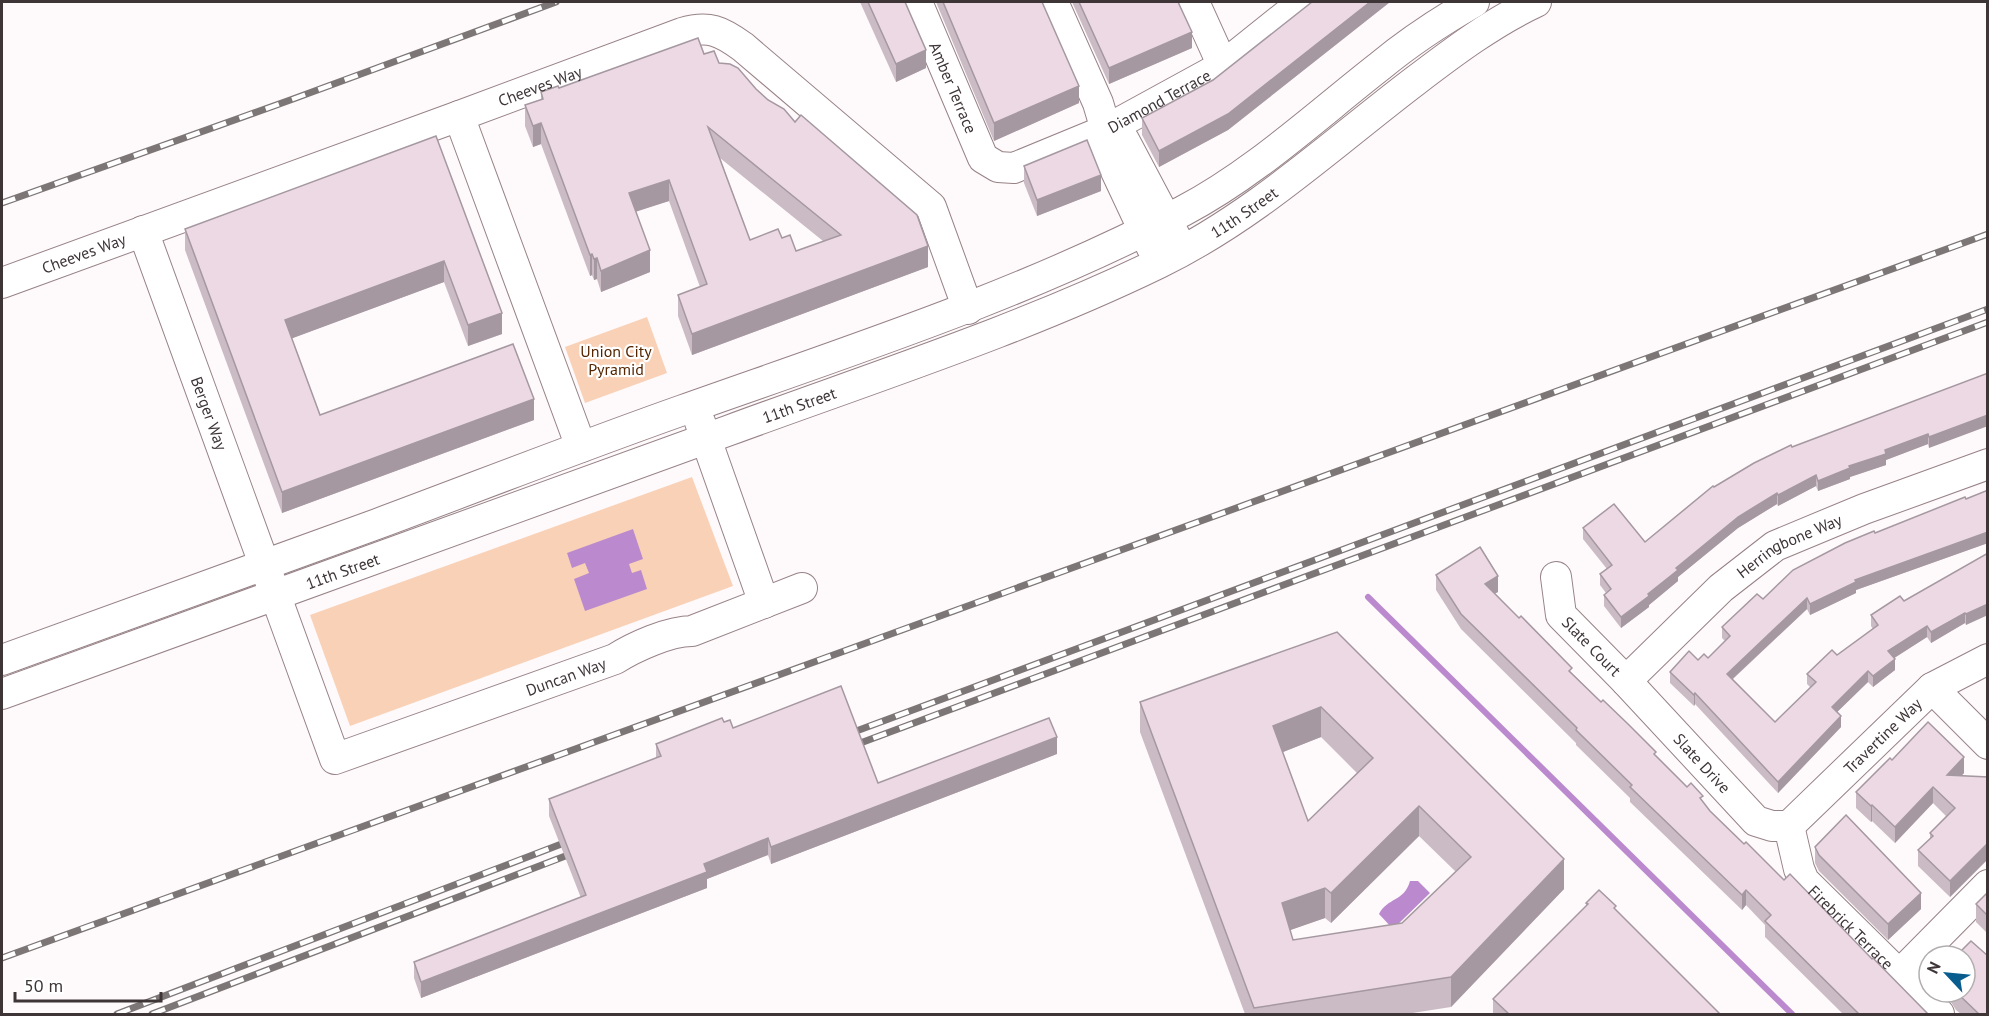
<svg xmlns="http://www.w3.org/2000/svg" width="1989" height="1016" font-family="'PT Sans',sans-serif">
<rect width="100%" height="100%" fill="#fef9fa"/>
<g fill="#f9d1b7">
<path d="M647,317L667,373L585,403L565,347Z"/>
<path d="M692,477L733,586L350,726L310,615Z"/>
</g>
<g fill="#bb8ace">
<path d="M633,529L643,559L629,564L632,573L641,570L647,589L585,611L574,579L589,573L585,563L572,568L567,553Z"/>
<path d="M1410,881H1418L1430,893L1393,929L1379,914C1388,897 1404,902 1410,881Z"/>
</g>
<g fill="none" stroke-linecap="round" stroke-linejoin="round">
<path stroke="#bb8ace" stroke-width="6" d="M1368,597L1792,1014"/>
<defs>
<g id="minor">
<path id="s1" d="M917,2L983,158L998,167L1014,168L1106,130L1223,66L1303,2"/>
<path d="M1053,2L1098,103L1106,130V150L1152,248"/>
<path d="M1194,2L1223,66"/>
<path d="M459,116L581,447"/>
<path d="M1106,130L1124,140L1176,238"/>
<path id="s2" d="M143,231L335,759L615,659C634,647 669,631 692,631L802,588"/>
<path id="s3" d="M2,283L459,116L682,33C709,25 721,31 743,47L931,207L968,309"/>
<path d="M700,422L764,603"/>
<path id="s4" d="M1556,577L1561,615L1626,681L1756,821L1772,826H1789"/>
<path d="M2,660C127,614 252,570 377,524C479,486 581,446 683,410C852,350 1023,295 1183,211C1255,173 1316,116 1380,66C1409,42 1441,21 1474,2"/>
<path id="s5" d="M1626,681L1721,588L1775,546L1864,509L1988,464"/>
<path d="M1932,688L1988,744"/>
<path id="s6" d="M2,694C245,606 488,519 730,430C874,377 1021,330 1159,263C1254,217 1332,144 1415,81C1453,52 1493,22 1536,2"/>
<path id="s7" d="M1789,826L1932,688L1988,659"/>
<path id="s8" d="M1789,826L1799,869L1804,881L1939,1014"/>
<path d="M1900,974L1988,885"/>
</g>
</defs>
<use href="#minor" stroke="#978387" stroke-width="32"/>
<use href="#minor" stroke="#fff" stroke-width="30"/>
<defs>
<g id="rail">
<path d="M2,203L293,99L556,2"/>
<path d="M843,736L1988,309"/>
<path d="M847,748L1988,322"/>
<path d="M2,958L1988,234"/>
<path d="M117,1014L577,838"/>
<path d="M152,1014L581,850"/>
</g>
</defs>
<use href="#rail" stroke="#7d7677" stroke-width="7"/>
<use href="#rail" stroke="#fff" stroke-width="4.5" stroke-dasharray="14" stroke-linecap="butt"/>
</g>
<g fill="#cbbbc4" fill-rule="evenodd">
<path d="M860,2H905L926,68L896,82Z"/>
<path d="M936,2H1042L1079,103L994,141Z"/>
<path d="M1072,2H1178L1192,48L1109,84Z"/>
<path d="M1312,2H1390L1228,130L1159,167L1142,135V118L1213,80Z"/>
<path d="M704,54L719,63L756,89L795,122L928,267L692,355L678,316V295L700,287L669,201L636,211L650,272L601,292L597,279L594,280L592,275L590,276L541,144L533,147L525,126V105L541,99V92ZM720,158L823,241L796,251L750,240Z"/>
<path d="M436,136L502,334L468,346L444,282L292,338L320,415L534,420L282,513L185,250V229Z"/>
<path d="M1024,166L1101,191L1037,216L1024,183Z"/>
<path d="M1988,373L1929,448L1928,444L1886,460V465L1850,477V479L1818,491L1816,486L1778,506L1777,504L1738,528L1678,577V581L1649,605V607L1621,628L1604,606V595L1606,593L1600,585V574L1607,569L1583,539V528L1645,542L1714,487L1792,447Z"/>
<path d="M1988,490V543L1856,590V593L1810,615L1807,609L1733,679L1775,722L1811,688L1807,684V674L1837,655L1873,629L1871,626V615L1904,601L1988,553L1966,625L1965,623L1931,643L1927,637L1894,658L1895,670L1873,687L1868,682L1837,712L1841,727L1778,793L1695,704L1694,706L1670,683V672L1698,660L1708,658L1725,641L1722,638V627L1763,599L1875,533Z"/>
<path d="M1436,575L1498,592L1495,593L1572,673L1703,802L1710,811L1744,844L1872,959L1928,1014H1843L1765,937V925L1746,905L1742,910L1630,802V798L1576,745V743L1461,629L1436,590Z"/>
<path d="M1337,632L1564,889L1451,1007L1406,1014H1245L1140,732V702ZM1321,737L1357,773L1308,821L1283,752ZM1419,836L1456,872L1402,923L1293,940L1290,930L1325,918L1331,923Z"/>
<path d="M724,722L733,728L878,783L1057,754L771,864L768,855L707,879V888L421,998L414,978V962L581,898L549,816V799L656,758V744Z"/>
<path d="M1892,760L1964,773L1961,776L1988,777V859L1950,897L1918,866V850L1930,839V833L1946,816L1933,803L1895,843L1872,821L1871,822L1856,808V792Z"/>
<path d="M1815,847L1921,909L1888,940L1819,871L1815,863Z"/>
<path d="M1988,892V934L1976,922V904Z"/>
<path d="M1586,903L1616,910L1720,1014H1493V999L1586,906Z"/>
<path d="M1941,992H1965L1988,1014H1961L1956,1010L1951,1002Z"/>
</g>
<g fill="#a598a0">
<path d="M1370,2H1390L1228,130L1159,167V151Z"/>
<path d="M1192,32V48L1109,84V68Z"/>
<path d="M926,50V68L896,82V64Z"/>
<path d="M1079,86V103L994,141V123Z"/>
<path d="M541,123V144L533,147V126Z"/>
<path d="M1101,175V191L1037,216V200Z"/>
<path d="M669,180V201L629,214V193Z"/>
<path d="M928,246V267L692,355V334Z"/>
<path d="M650,250V272L601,292V271Z"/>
<path d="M592,254V275L590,276V255Z"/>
<path d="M597,258V279L594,280V259Z"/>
<path d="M444,261V282L285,341V320Z"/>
<path d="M502,313V334L468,346V325Z"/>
<path d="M534,399V420L282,513V492Z"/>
<path d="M1988,415V426L1929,448V437Z"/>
<path d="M1928,434V444L1886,460V465L1850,477V479L1818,491V481L1885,450Z"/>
<path d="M1816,475V486L1778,506V495Z"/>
<path d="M1777,493V504L1738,528L1678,577V581L1649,605V607L1621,628V617L1648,594L1676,568L1738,517Z"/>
<path d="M1988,532V543L1856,590V593L1810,615V604L1855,580Z"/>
<path d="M1498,576V592L1485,599V584Z"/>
<path d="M1807,598V609L1727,684V674Z"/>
<path d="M1988,604V615L1966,625V614Z"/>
<path d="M1965,613V623L1931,643V632Z"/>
<path d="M1927,626V637L1888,662V651Z"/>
<path d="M1895,659V670L1873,687V676Z"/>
<path d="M1868,671V682L1832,717V707Z"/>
<path d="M1695,693V704L1694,706V695Z"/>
<path d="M1321,707V737L1273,756V726Z"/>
<path d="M1841,716V727L1778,793V782Z"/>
<path d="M1057,737V754L771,864V847Z"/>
<path d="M1964,757V773L1947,791V775Z"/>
<path d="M1933,787V803L1895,843V827Z"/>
<path d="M1872,805V821L1871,822V806Z"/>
<path d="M1419,806V836L1331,923V893Z"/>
<path d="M768,838V855L707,879V888L421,998V982L704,864Z"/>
<path d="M1988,843V859L1950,897V881Z"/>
<path d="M1564,859V889L1451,1007V977Z"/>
<path d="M1325,888V918L1282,933V903Z"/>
<path d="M1746,890V905L1742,910V895Z"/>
<path d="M1921,893V909L1888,940V924Z"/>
</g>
<g fill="#ecd9e4" stroke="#a598a0" stroke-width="1.5" fill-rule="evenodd">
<path d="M868,2H905L926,50L896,64Z"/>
<path d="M943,2H1042L1079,86L994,123Z"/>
<path d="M1079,2H1178L1192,32L1109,68Z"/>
<path d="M1312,2H1370L1228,114L1159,151L1142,118L1213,80Z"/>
<path d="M698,38L704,54L714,51L719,63L730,64L738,68L756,89L768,100L784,109L795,122L801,115L917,215L928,246L692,334L678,295L707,284L669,180L629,193L650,250L601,271L597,258L594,259L592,254L590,255L541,123L533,126L525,105L543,99L541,92L558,86L559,88ZM708,127L841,235L796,251L790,235L782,238L778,229L750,240Z"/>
<path d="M436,136L502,313L468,325L444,261L285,320L320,415L513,344L534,399L282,492L185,229Z"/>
<path d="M1087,140L1101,175L1037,200L1024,166Z"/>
<path d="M1988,373V415L1929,437L1928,434L1885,450L1886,454L1849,466L1850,468L1818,481L1816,475L1778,495L1777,493L1738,517L1676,568L1678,570L1648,594L1649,596L1621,617L1604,595L1611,589L1600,574L1612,565L1583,528L1614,504L1645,542L1713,486L1714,487L1754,463L1791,445L1792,447Z"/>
<path d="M1988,490V532L1855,580L1856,582L1810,604L1807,598L1727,674L1775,722L1816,682L1807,674L1832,650L1837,655L1878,625L1871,615L1900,596L1904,601L1988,553V604L1966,614L1965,613L1931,632L1927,626L1888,651L1895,659L1873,676L1868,671L1832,707L1841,716L1778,782L1695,693L1694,695L1670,672L1689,651L1698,660L1704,654L1708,658L1730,636L1722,627L1757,594L1763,599L1793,570L1845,543L1874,531L1875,533L1965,497L1966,499Z"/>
<path d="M1480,547L1498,576L1485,584L1519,618L1521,616L1572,668L1569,671L1601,702L1603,700L1628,724L1656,752L1654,754L1687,787L1691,783L1703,796L1700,798L1710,811L1744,844L1746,842L1784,880L1790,874L1872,959L1873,958L1928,1014H1859L1765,921L1771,915L1746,890L1742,895L1630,787L1632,785L1576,730L1577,728L1461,614L1436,575Z"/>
<path d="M1337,632L1564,859L1451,977L1254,1008L1140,702ZM1321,707L1373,758L1308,821L1273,726ZM1419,806L1471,857L1402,923L1293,940L1282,903L1325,888L1331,893Z"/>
<path d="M841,686L878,783L1049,718L1057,737L771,847L768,838L704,864L707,872L421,982L414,962L586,895L549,799L661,756L656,744L722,718L724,722L730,720L733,728Z"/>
<path d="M1928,722L1964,757L1947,775L1988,777V843L1950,881L1918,850L1933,836L1930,833L1955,808L1933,787L1895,827L1872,805L1871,806L1856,792L1890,758L1892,760Z"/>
<path d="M1846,815L1921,893L1888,924L1819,855L1815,847Z"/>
<path d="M1599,890L1616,906L1614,908L1720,1014H1509L1493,999L1588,904L1586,903Z"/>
<path d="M1988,892V916L1976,904Z"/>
<path d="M1971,941L1988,956V1014H1979L1956,992H1965V956H1956Z"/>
</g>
<g text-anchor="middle" stroke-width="4.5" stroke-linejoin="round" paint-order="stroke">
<g font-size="16" fill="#3e3537" stroke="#fff">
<text dy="6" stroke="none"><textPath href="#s3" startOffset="573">Cheeves Way</textPath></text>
<text dy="6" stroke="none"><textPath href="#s1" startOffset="93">Amber Terrace</textPath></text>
<text dy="6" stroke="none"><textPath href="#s1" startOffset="363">Diamond Terrace</textPath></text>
<text dy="6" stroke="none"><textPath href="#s6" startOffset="1334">11th Street</textPath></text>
<text dy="6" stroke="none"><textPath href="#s3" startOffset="87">Cheeves Way</textPath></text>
<text dy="6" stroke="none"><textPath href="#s6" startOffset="848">11th Street</textPath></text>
<text dy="6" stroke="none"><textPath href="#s2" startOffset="194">Berger Way</textPath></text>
<text dy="6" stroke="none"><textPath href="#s5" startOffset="214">Herringbone Way</textPath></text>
<text dy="6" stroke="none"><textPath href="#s6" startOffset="362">11th Street</textPath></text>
<text dy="6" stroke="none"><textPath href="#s4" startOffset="82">Slate Court</textPath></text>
<text dy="6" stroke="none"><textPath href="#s2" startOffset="807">Duncan Way</textPath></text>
<text dy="6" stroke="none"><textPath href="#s7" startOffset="130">Travertine Way</textPath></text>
<text dy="6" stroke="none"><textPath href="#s4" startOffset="243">Slate Drive</textPath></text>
<text dy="6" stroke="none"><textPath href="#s8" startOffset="123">Firebrick Terrace</textPath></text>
</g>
<g font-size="16" fill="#542500" stroke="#fff">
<text x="616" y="357">Union City<tspan x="616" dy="18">Pyramid</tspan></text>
</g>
</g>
<rect width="1989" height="1016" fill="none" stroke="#3e3537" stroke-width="6"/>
<g transform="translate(1947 974) rotate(296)"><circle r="28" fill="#ffffff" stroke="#b2aeaf" stroke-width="1.5"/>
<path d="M0-4.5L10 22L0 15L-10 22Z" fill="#085c8e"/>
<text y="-9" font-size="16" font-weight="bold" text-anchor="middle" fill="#3e3537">N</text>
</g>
<path d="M15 992v9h146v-9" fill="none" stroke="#3e3537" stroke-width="3"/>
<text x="24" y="992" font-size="18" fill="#3e3537" stroke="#ffffff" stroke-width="4.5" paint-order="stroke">50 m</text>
</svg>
